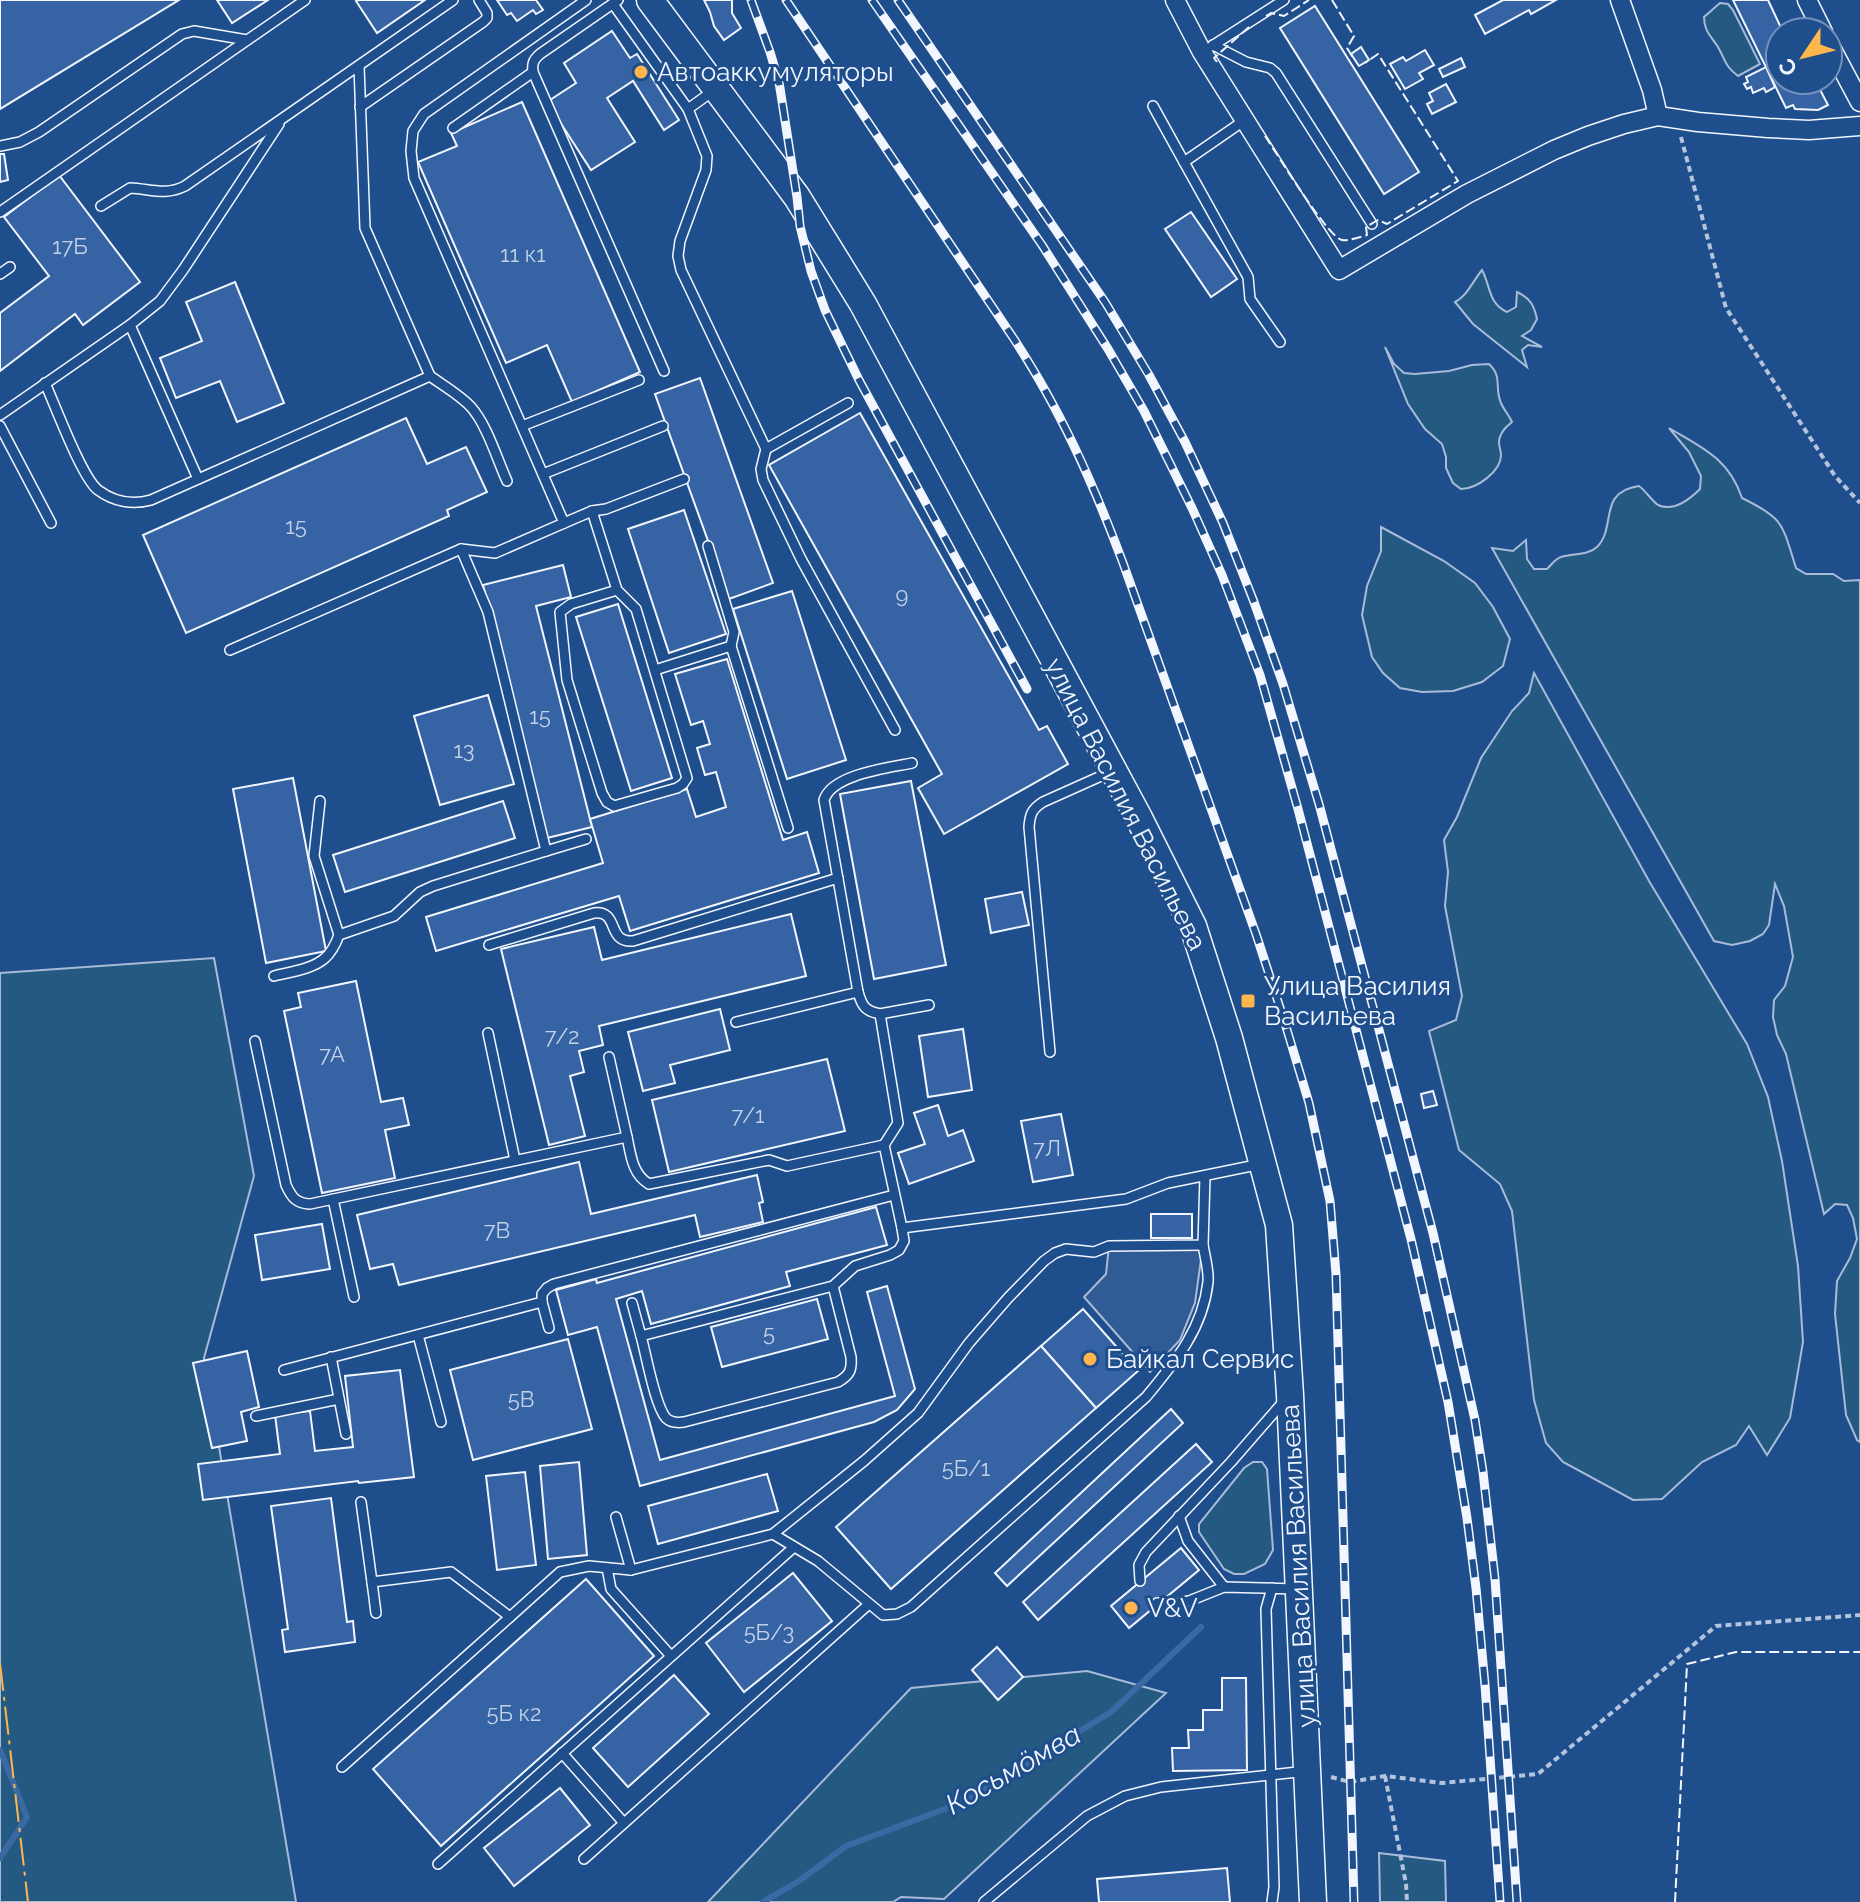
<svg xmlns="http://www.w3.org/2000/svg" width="1860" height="1902" font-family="Raleway,sans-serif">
<rect width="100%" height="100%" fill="#1f4e8c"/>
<g fill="#245a82" stroke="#a8bbd7" stroke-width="2">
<path d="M1720,3L1728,4L1733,10L1760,64L1738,76C1724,65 1726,61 1718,47C1711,36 1704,31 1704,17Z"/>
<path d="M1482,270C1491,287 1488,303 1507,312L1516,307L1517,292C1530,298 1534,305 1537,319L1531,330L1522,336L1542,347L1528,345L1522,350L1527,367L1473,324L1455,302C1467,296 1473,281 1482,270Z"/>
<path d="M1385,347L1394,364L1404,373L1415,374L1449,371L1472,365L1489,364C1503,377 1494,387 1501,403C1504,410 1509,415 1512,422C1507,426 1502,430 1500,437C1497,444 1501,448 1501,455C1501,472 1476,489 1461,489L1453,483L1446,468V457L1442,444L1425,429L1408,404Z"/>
<path d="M1669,428C1703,448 1729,459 1742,498C1785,519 1782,524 1796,568L1806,574H1833L1844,581L1859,580L1860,582V1442L1857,1440L1846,1415L1835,1314L1837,1281L1850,1258L1857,1239L1853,1218L1847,1205L1835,1204L1824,1214L1786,1054L1777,1035L1773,1017L1774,1000L1785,986L1793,957L1784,906L1775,884L1769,925L1763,934L1750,941L1732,945L1714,941L1492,548L1513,551L1526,540L1527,559L1534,569H1547C1551,565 1556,558 1561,557C1573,553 1587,556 1597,547C1617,527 1597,492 1639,486C1645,490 1652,501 1658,505C1673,512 1690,499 1700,489L1701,476L1689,452Z"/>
<path d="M1381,527L1444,561L1475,583L1493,607L1510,639L1503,666L1482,682L1453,691L1422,692L1400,688L1383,673L1372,657L1362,615L1367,586L1381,551Z"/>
<path d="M1534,673L1649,881L1747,1044L1768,1097L1782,1161L1798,1266L1803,1342L1790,1418L1767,1455L1749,1426L1736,1445L1702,1462L1662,1499L1633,1500L1563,1462L1546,1443L1534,1400L1512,1211L1500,1184L1459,1150L1429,1031L1456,1020L1462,996L1445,906L1448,872L1444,840L1457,817L1481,758L1512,711L1529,693Z"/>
<path d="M214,958L254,1176L204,1358L296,1902H0V973Z"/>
<path d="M1253,1462H1262L1267,1469L1273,1550L1265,1564L1244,1574H1234L1224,1569L1199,1532V1524L1244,1468Z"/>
<path d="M1087,1671L1166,1693L944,1899L901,1897L893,1902H708L911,1688Z"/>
<path d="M1379,1853L1445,1861L1446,1902H1380Z"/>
</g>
<path fill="#305b95" stroke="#a8bbd7" stroke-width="2" d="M1203,1245L1195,1303L1180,1340L1150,1372L1084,1297L1106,1274L1109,1246Z"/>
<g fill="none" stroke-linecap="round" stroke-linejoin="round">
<g stroke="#3b69a3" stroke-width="6">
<path d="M0,1750L27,1817L0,1858"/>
<path d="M763,1902L799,1881L846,1846L966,1801L1111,1712L1201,1627"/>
</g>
</g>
<g fill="#3563a3" stroke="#f2f6ff" stroke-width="2">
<path d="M0,0H179L0,109Z"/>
<path d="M217,0H268L232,23Z"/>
<path d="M358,0H425L377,33L356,1Z"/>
<path d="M497,0H536L543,10L536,14L533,10L517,21L511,13L507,15Z"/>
<path d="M704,0H732V13L741,28L724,40L714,26L710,12Z"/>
<path d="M1503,0H1556L1531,14L1529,10L1485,34L1475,15Z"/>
<path d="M1733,0H1768L1783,32H1780V80H1815L1828,105L1818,110L1795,109L1793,105L1786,108Z"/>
<path d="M1315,6L1419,172L1384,194L1280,28Z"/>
<path d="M612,31L630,58L637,54L679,120L664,130L633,81L607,98L635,142L591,170L547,102L576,83L564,63Z"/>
<path d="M1361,47L1369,60L1359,66L1351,54Z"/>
<path d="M1425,50L1434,65L1419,73L1423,79L1405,89L1390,64L1403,57L1406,61Z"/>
<path d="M1461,58L1465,67L1443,77L1439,69Z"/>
<path d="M1766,67L1775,87L1766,92L1764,88L1753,93L1751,87L1747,89L1744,84L1748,82L1746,77Z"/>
<path d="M1446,84L1456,102L1432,114L1427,104L1433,101L1429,93Z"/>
<path d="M522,102L640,372L572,402L547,345L506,363L418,162L457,146L451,133Z"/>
<path d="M0,154H4L8,180L0,182Z"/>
<path d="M59,175L140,282L83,325L75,314L0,371V313L49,276L4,217Z"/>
<path d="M1191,212L1237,279L1211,297L1165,229Z"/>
<path d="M235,282L284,403L237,422L220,381L176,398L160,358L202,341L186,302Z"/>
<path d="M700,378L773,583L729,599L655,394Z"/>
<path d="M860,413L1039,730L1047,726L1068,764L944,834L918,788L942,774L769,465Z"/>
<path d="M406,418L427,464L466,447L487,492L447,510L449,516L186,633L143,535Z"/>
<path d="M684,510L726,634L669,653L628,529Z"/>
<path d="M563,565L571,597L536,606L592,827L547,838L483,585Z"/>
<path d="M792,591L846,760L787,779L733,609Z"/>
<path d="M618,604L672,778L631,791L576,617Z"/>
<path d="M727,659L783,840L807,832L819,873L630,931L619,896L436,951L426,917L603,863L590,819L687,789L696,817L726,807L716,772L705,775L697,748L710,744L703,721L691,725L675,674Z"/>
<path d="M488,695L514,784L440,805L414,716Z"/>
<path d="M293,778L326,951L266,963L233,789Z"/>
<path d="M911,781L946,965L874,979L840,794Z"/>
<path d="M503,801L515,838L345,892L333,855Z"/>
<path d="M1022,892L1029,925L991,933L985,899Z"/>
<path d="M791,914L806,976L599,1026L603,1045L579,1051L584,1072L570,1076L585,1136L549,1145L501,949L594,927L602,960Z"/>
<path d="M356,981L381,1102L403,1098L409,1125L385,1130L395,1178L322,1193L284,1011L301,1007L298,993Z"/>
<path d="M720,1009L730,1050L670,1065L675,1083L643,1091L628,1032Z"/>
<path d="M963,1029L972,1090L928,1097L919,1036Z"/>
<path d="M827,1059L845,1131L669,1172L652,1100Z"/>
<path d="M1433,1091L1437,1105L1424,1108L1421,1094Z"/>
<path d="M938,1105L948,1136L963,1130L974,1161L909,1184L898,1153L925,1144L914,1113Z"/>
<path d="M1061,1114L1073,1175L1033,1182L1021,1121Z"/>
<path d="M579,1162L591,1214L757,1175L763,1202L759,1203L763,1222L700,1237L695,1215L399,1285L393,1264L370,1269L357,1215Z"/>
<path d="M876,1207L887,1245L786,1272L790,1286L651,1324L642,1291L616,1299L660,1460L895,1396L867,1292L887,1286L915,1389L897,1410L874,1422L640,1486L597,1327L568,1335L556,1290L596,1279L597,1283Z"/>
<rect x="1151" y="1214" width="41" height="24"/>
<path d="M322,1224L330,1269L262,1280L255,1235Z"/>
<path d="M817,1299L828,1339L722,1367L711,1327Z"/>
<path d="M1083,1309L1138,1371L1096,1408L1041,1346Z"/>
<path d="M568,1339L592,1429L473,1460L450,1370Z"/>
<path d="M1041,1346L1096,1408L891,1589L836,1527Z"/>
<path d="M247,1351L259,1407L241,1412L247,1441L212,1448L193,1363Z"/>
<path d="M400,1370L414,1477L359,1483L358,1481L203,1500L198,1464L280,1454L275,1415L310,1411L315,1451L353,1447L345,1376Z"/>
<path d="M1171,1409L1183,1423L1007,1586L995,1573Z"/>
<path d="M1196,1444L1212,1462L1038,1620L1023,1602Z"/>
<path d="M579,1462L587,1555L548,1559L540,1466Z"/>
<path d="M525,1472L536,1565L497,1570L486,1476Z"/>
<path d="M767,1474L778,1511L658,1544L648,1506Z"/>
<path d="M331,1498L347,1622L353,1621L355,1642L285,1652L282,1630L288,1629L271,1506Z"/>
<path d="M1181,1548L1199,1570L1129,1628L1111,1606Z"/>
<path d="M793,1573L832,1621L744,1692L706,1643Z"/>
<path d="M586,1579L654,1656L441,1846L373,1769Z"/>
<path d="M997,1647L1023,1677L998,1700L972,1670Z"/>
<path d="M674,1675L709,1714L628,1787L593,1748Z"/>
<path d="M1222,1678H1246L1247,1770L1173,1771L1172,1748H1189L1188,1730H1203V1710H1222Z"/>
<path d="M560,1788L590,1825L514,1886L484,1848Z"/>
<path d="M1227,1868L1230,1902H1099L1097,1879Z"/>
</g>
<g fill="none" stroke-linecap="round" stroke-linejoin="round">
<defs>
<g id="lane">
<path d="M618,0L540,54C533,60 532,64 533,72L664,371"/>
<path d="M613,4L688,109"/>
<path d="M1213,45L1246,62L1270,68L1276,73L1372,224"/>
<path d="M1212,46L1284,0"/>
<path d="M713,91L688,109L707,156L706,170L680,241L678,256L681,270L766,449L761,469L763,480L801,559L895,730"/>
<path d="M1153,106L1184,162"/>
<path d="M360,107L483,22L487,18V13L479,0"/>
<path d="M1245,120L1184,162L1248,277L1250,299L1280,342"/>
<path d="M453,128L533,72"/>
<path d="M0,146L20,142L39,132L182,34L194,31L247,40"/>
<path d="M101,206L130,188C151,189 165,196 185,186L453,0"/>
<path d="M0,212L305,0"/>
<path d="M0,274L10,267"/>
<path d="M130,325L198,479"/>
<path d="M430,376C444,386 460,395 471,407C487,425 497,459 507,481"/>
<path d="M45,383C55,405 82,478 98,490C114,502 133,505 151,500L430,376L365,228L359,66"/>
<path d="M0,415L130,325L160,301L183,270L279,124"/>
<path d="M0,426L51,523"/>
<path d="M522,426L639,380"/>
<path d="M766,449L848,403"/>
<path d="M543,474L663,426"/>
<path d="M592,511L606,509L684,479"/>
<path d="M564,523L592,511L617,590L571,604L560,612L567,680L602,793L607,802L614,806L677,788L683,784L687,778L636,609L617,590"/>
<path d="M708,546L734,632L731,646"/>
<path d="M230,650L461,549L495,553L564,523L414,178L411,151L413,131L424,114L586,0"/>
<path d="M655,670L731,646L788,828"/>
<path d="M912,763C889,768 832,774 824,800L858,992C862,1006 865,1011 880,1014L898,1123L884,1145L902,1228L1126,1199L1168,1183L1261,1164"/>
<path d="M320,801L314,856L339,935"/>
<path d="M546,851L586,839"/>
<path d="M489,945L594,913C620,910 606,943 633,941L838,878"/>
<path d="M274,976C290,972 313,969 325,958C332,952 336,943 339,935L394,916L420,892L433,886L546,851L488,612L461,549"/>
<path d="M880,1014L929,1005"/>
<path d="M736,1022L858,992"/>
<path d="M488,1033L515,1160"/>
<path d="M255,1041L286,1185C292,1198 296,1203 310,1204L627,1137C631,1155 632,1174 649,1184L769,1160L787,1166L884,1145"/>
<path d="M1050,1052L1029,827C1030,814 1032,809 1043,802L1110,772"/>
<path d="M609,1057L627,1137"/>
<path d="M333,1199L354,1297"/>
<path d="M542,1302L549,1328"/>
<path d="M632,1303L641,1336L833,1286L855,1266L890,1255L899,1250L904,1241L902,1228"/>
<path d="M418,1335L441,1422"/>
<path d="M641,1336C646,1354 655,1406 666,1418C671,1423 677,1423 684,1422L838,1382C850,1375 852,1370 851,1357L833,1286"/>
<path d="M331,1357L346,1434"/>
<path d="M284,1370L542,1302V1294L547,1288L554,1284L894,1195"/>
<path d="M256,1416L339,1399"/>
<path d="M361,1502L372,1582L451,1572L510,1617L560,1572L589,1566L631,1570L773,1534L864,1461L918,1413L969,1343L1008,1298L1044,1261L1055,1253L1066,1249L1094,1252L1109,1246L1203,1245L1205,1176"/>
<path d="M1179,1516L1188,1541L1224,1587"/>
<path d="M616,1517L631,1570"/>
<path d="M773,1534L818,1561L883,1615L897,1614L911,1607L1146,1397C1175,1362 1203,1329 1208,1282C1209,1270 1205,1257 1203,1245"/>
<path d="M607,1568L611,1589L671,1656"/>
<path d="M1140,1581L1139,1565L1146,1552L1231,1462L1285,1400"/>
<path d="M372,1582L376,1613"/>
<path d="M1272,1588L1266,1609L1274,1887L1272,1902"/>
<path d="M1157,1603L1173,1604L1189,1601L1224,1587L1295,1589"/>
<path d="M562,1753L624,1823"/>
<path d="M342,1767L510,1617"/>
<path d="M584,1859L869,1604"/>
<path d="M438,1864L794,1547"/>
<path d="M984,1902L1087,1816L1125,1796L1161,1787L1307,1771"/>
</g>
<g id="street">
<path d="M1175,0L1202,52L1339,270L1467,194L1554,150L1588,136L1624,124L1658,116L1698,122L1768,128L1809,130L1860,126"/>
<path d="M1620,0L1652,90L1658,116"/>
<path d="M1807,0L1823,32"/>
<path d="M1828,42L1860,102"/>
</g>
<path id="secondary" d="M650,0L797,197L863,304L1139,818L1193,926L1229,1038L1279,1225L1290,1395L1313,1902"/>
</defs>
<use href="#lane" stroke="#f2f6ff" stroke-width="12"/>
<use href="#street" stroke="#f2f6ff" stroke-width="21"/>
<use href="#secondary" stroke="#f2f6ff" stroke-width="29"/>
<g stroke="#b3c4dc" stroke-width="4" stroke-dasharray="6 4" stroke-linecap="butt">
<path d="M1681,137L1726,308L1835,476L1860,503"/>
<path d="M1385,1776L1406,1884L1407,1902"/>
<path d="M1331,1777L1350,1782L1385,1776L1442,1783L1538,1774L1716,1626L1860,1615"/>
</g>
<use href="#lane" stroke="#1f4e8c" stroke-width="9"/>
<use href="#street" stroke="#1f4e8c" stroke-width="18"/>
<use href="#secondary" stroke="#1f4e8c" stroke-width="26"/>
<defs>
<g id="rail">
<path d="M751,0L770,52L779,82L797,197L800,226L811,271L825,310L859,380L1027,689"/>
<path d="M786,0L1014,339C1025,356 1036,374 1046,392C1077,447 1101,504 1123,563L1256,934L1284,1020L1309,1103L1330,1201L1336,1274L1354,1902"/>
<path d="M872,0L1042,245L1108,349L1144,411L1192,508L1222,575L1260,675L1298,809L1411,1239L1448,1402L1467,1518L1476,1588L1485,1685L1500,1902"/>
<path d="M898,0L1105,302L1149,375L1185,442L1223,523L1254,602L1283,684L1319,804L1433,1233L1475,1420L1483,1472L1495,1579L1517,1902"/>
</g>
</defs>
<use href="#rail" stroke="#f2f6ff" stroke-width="9"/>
<use href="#rail" stroke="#1f4e8c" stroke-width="6" stroke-dasharray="18" stroke-linecap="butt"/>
<g stroke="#f2f6ff" stroke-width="2" stroke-dasharray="10 4" stroke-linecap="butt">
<path d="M1332,0L1354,36L1347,48L1354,59"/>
<path d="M1266,16L1271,13L1284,16L1309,0"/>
<path d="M1217,62L1214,58L1249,27"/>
<path d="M1265,136C1276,152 1328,238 1342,240C1349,241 1360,237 1367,235L1366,227L1378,220L1387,224L1458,181L1378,54L1365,63"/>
<path d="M1675,1902L1687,1664L1736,1652H1860"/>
</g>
<path stroke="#ffb74d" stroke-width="2" stroke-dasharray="28 6 4 6" stroke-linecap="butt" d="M0,1663L28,1902"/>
</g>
<g fill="#ffb74d" stroke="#1f4e8c" stroke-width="3">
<circle cx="641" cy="72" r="8"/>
<rect x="1240" y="993" width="16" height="16" rx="4"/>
<circle cx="1090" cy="1359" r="8"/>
<circle cx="1131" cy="1608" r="8"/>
</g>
<g text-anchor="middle" stroke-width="6" stroke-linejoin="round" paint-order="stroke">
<g font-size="22" fill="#c3d1e8">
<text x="70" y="254">17Б</text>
<text x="523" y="262">11 к1</text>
<text x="296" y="534">15</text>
<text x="902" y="603">9</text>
<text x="540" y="724">15</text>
<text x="464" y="758">13</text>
<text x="562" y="1044">7/2</text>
<text x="332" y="1062">7А</text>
<text x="748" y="1123">7/1</text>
<text x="1047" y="1156">7Л</text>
<text x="497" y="1238">7В</text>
<text x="769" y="1341">5</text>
<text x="521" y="1407">5В</text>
<text x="966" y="1476">5Б/1</text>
<text x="769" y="1640">5Б/3</text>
<text x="514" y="1721">5Б к2</text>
</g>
<g font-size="26" fill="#f2f6ff" stroke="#1f4e8c" text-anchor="start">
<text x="657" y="81">Автоаккумуляторы</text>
<text x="1264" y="995">Улица Василия<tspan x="1264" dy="30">Васильева</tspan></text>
<text x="1106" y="1368">Байкал Сервис</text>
<text x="1147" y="1617">V&amp;V</text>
</g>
<g font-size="26" fill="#f2f6ff" stroke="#1f4e8c">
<text transform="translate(1126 804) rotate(63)" y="9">улица Василия Васильева</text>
<text transform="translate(1298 1566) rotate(-93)" y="9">улица Василия Васильева</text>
</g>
<g font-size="28" font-style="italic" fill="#f2f6ff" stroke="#1f4e8c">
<text transform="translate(1013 1769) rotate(-30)" y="10">Косьмӧмва</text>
</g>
</g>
<g transform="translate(1804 56) rotate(235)"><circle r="38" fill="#1f4e8c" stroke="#7391ba" stroke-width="2"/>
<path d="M0-6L14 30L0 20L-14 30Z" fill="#ffb74d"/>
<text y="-12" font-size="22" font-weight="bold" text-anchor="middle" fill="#f2f6ff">С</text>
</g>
</svg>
